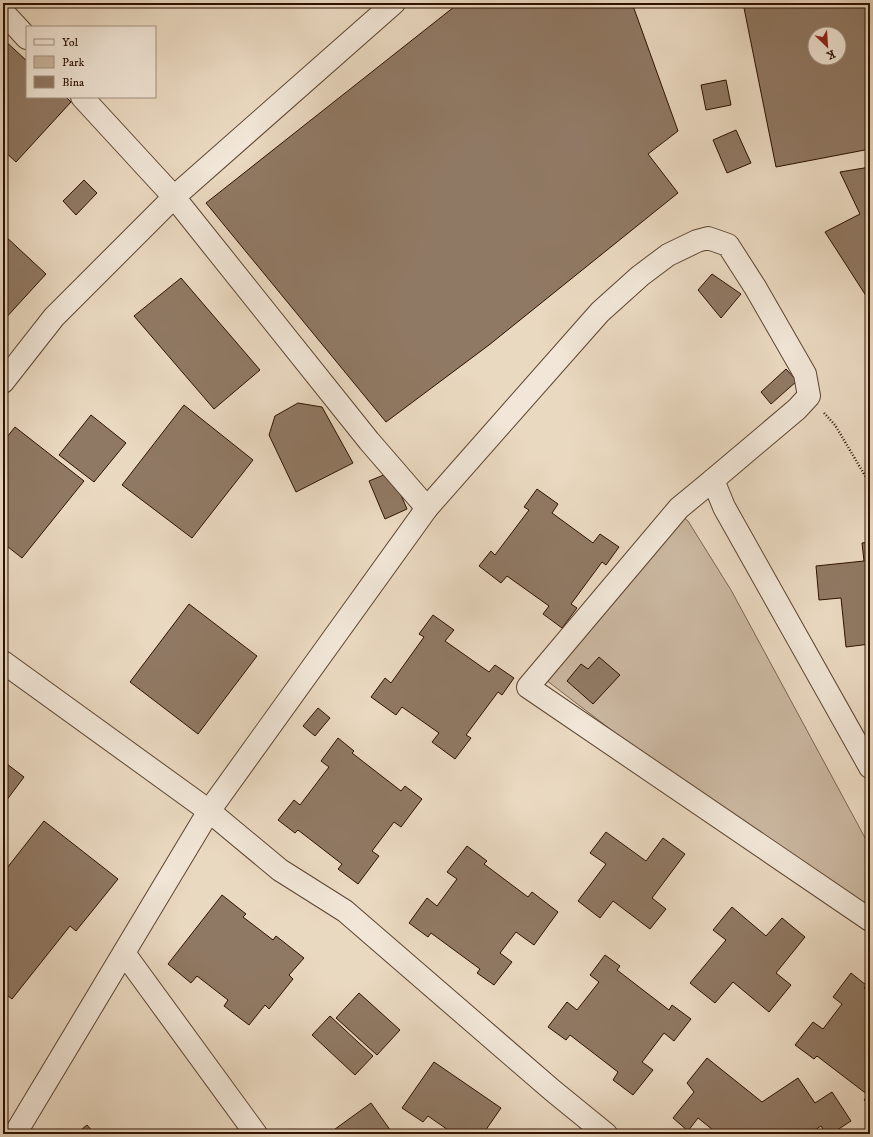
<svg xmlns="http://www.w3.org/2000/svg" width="873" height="1137" font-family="'IM FELL DW Pica',serif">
<rect width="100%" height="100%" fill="#ead9c1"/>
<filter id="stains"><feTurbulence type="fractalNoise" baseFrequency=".005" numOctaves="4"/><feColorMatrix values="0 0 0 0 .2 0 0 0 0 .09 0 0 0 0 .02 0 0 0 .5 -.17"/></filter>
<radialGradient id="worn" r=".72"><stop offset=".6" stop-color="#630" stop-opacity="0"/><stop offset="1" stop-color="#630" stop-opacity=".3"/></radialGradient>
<path fill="#cab7a0" stroke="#7c6450" d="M683,517L688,521L731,590L870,847V928L546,680Z"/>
<g fill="#907964" stroke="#2e1100" fill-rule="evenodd">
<path d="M459,3H632L678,131L648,154L678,193L489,345L386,422L206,203Z"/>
<path d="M743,3H870V149L776,167ZM815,34H839V58H815Z"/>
<path d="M3,39L27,61V97H66L71,102L16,162L3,150Z"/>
<path d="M726,80L731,105L706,110L701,85Z"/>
<path d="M736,130L751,163L727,173L713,140Z"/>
<path d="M870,167V302L825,232L860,214L840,172Z"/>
<path d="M84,180L97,193L76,215L63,201Z"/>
<path d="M3,234L46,274L3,321Z"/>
<path d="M712,274L741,294L721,318L698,290Z"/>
<path d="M181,278L260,370L214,409L134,316Z"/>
<path d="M786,369L797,381L771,404L761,392Z"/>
<path d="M298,403L322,407L353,463L296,492L269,435L275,416Z"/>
<path d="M184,405L253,460L192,538L122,485Z"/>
<path d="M91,415L126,443L94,482L59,455Z"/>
<path d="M15,427L84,481L22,558L3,543V442Z"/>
<path d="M391,472L407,509L385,519L369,481Z"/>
<path d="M537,489L558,504L552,513L593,543L600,534L619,547L606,565L602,562L571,604L577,608L562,628L543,614L549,606L507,576L501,583L479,566L491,551L495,555L529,510L524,507Z"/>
<path d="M870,542V619L868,620L870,644L846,647L841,598L819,600L816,566L864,561L862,543Z"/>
<path d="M189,604L257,656L198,734L130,682Z"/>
<path d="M433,615L454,630L445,641L489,672L495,665L514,678L502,695L498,692L466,735L471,738L455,759L432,742L439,733L402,707L396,715L371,697L385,678L391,683L424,637L419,634Z"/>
<path d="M599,657L620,675L593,704L567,681L581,664L588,669Z"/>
<path d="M318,708L330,718L315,736L303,726Z"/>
<path d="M338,738L354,751L352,753L401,791L405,786L422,799L401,827L394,822L372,851L379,856L358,884L338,869L342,864L298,830L295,833L278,820L294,800L300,805L329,767L321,761Z"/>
<path d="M3,761L24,777L3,805Z"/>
<path d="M44,821L118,879L76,931L70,926L12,999L3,992V873Z"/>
<path d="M606,832L646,861L663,838L685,854L652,898L666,909L650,929L613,901L600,918L578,901L606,864L590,853Z"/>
<path d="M467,846L487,861L484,864L528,897L532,892L558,912L534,945L516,932L500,953L512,962L494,985L477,973L480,969L431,933L428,937L409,923L427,898L437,906L457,879L447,872Z"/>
<path d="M222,895L246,914L243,917L273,940L276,936L304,958L289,975L293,979L269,1009L265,1005L249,1025L224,1006L228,1000L197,976L191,983L168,964Z"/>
<path d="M732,907L766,936L782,918L805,937L776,973L791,985L769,1012L733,982L715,1003L690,983L726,940L713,930Z"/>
<path d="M605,955L620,966L617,970L669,1010L672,1005L691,1019L674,1041L664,1033L642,1062L653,1070L633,1095L613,1080L618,1072L570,1035L566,1040L548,1027L567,1002L577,1010L599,982L590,975Z"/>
<path d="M851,973L866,985L864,988L870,993V1104L864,1100L868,1095L817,1056L814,1059L795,1045L813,1022L823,1029L842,1004L833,997Z"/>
<path d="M359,993L400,1030L377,1055L336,1018Z"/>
<path d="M330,1016L373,1056L355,1075L312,1035Z"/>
<path d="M707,1058L762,1102L798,1078L815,1103L832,1092L851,1121L831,1134H826L821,1126L809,1134H718L698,1118L688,1131L673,1118L694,1092L687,1083Z"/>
<path d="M434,1062L501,1108L483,1134H449L451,1132L428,1116L423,1122L402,1108Z"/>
<path d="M371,1103L393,1134H332L331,1132Z"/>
<path d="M87,1125L95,1134H76Z"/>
</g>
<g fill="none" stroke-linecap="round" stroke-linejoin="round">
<defs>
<g id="minor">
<path d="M3,12L27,38"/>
<path d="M3,382L54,317L174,197L394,3"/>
<path d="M713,480L679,508L528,687L870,920"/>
<path d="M427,508L600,312L640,276L668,255L697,241L708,238L728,245L755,287L805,374L809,396L797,409L713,480L724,507L870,767"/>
<path d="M3,662L209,811L280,870L345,911L552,1090L606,1134"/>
<path d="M124,953L256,1134"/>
<path d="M15,1134L209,811L427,508L369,441L174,197L82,97"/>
</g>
</defs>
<use href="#minor" stroke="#5d4330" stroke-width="24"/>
<path stroke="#2e1100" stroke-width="2.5" stroke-dasharray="1 2" stroke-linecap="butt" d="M824,413L835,425L870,484"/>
<use href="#minor" stroke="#f1e6d7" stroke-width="22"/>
</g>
<rect width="873" height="1137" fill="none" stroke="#ead9c1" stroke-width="16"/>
<rect x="4" y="4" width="865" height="1129" fill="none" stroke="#2e1100" stroke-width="2"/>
<rect x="8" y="8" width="857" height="1121" fill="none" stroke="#2e1100"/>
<rect x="26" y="26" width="130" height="72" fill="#f1e6d7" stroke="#a39181"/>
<rect x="34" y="39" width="20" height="6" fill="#f1e6d7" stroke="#a39181"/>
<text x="62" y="46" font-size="12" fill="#2e1100">Yol</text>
<rect x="34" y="56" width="20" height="12" fill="#cab7a0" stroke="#a39181"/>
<text x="62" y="66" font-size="12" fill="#2e1100">Park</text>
<rect x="34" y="76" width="20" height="12" fill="#907964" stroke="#a39181"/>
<text x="62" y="86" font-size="12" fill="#2e1100">Bina</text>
<g transform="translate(827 46) rotate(155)"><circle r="19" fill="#f1e6d7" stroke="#a39181"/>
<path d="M0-3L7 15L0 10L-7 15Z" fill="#8f2418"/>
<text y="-6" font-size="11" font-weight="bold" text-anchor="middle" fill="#2e1100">K</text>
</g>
<rect width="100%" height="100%" filter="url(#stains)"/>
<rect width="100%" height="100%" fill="url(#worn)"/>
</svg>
